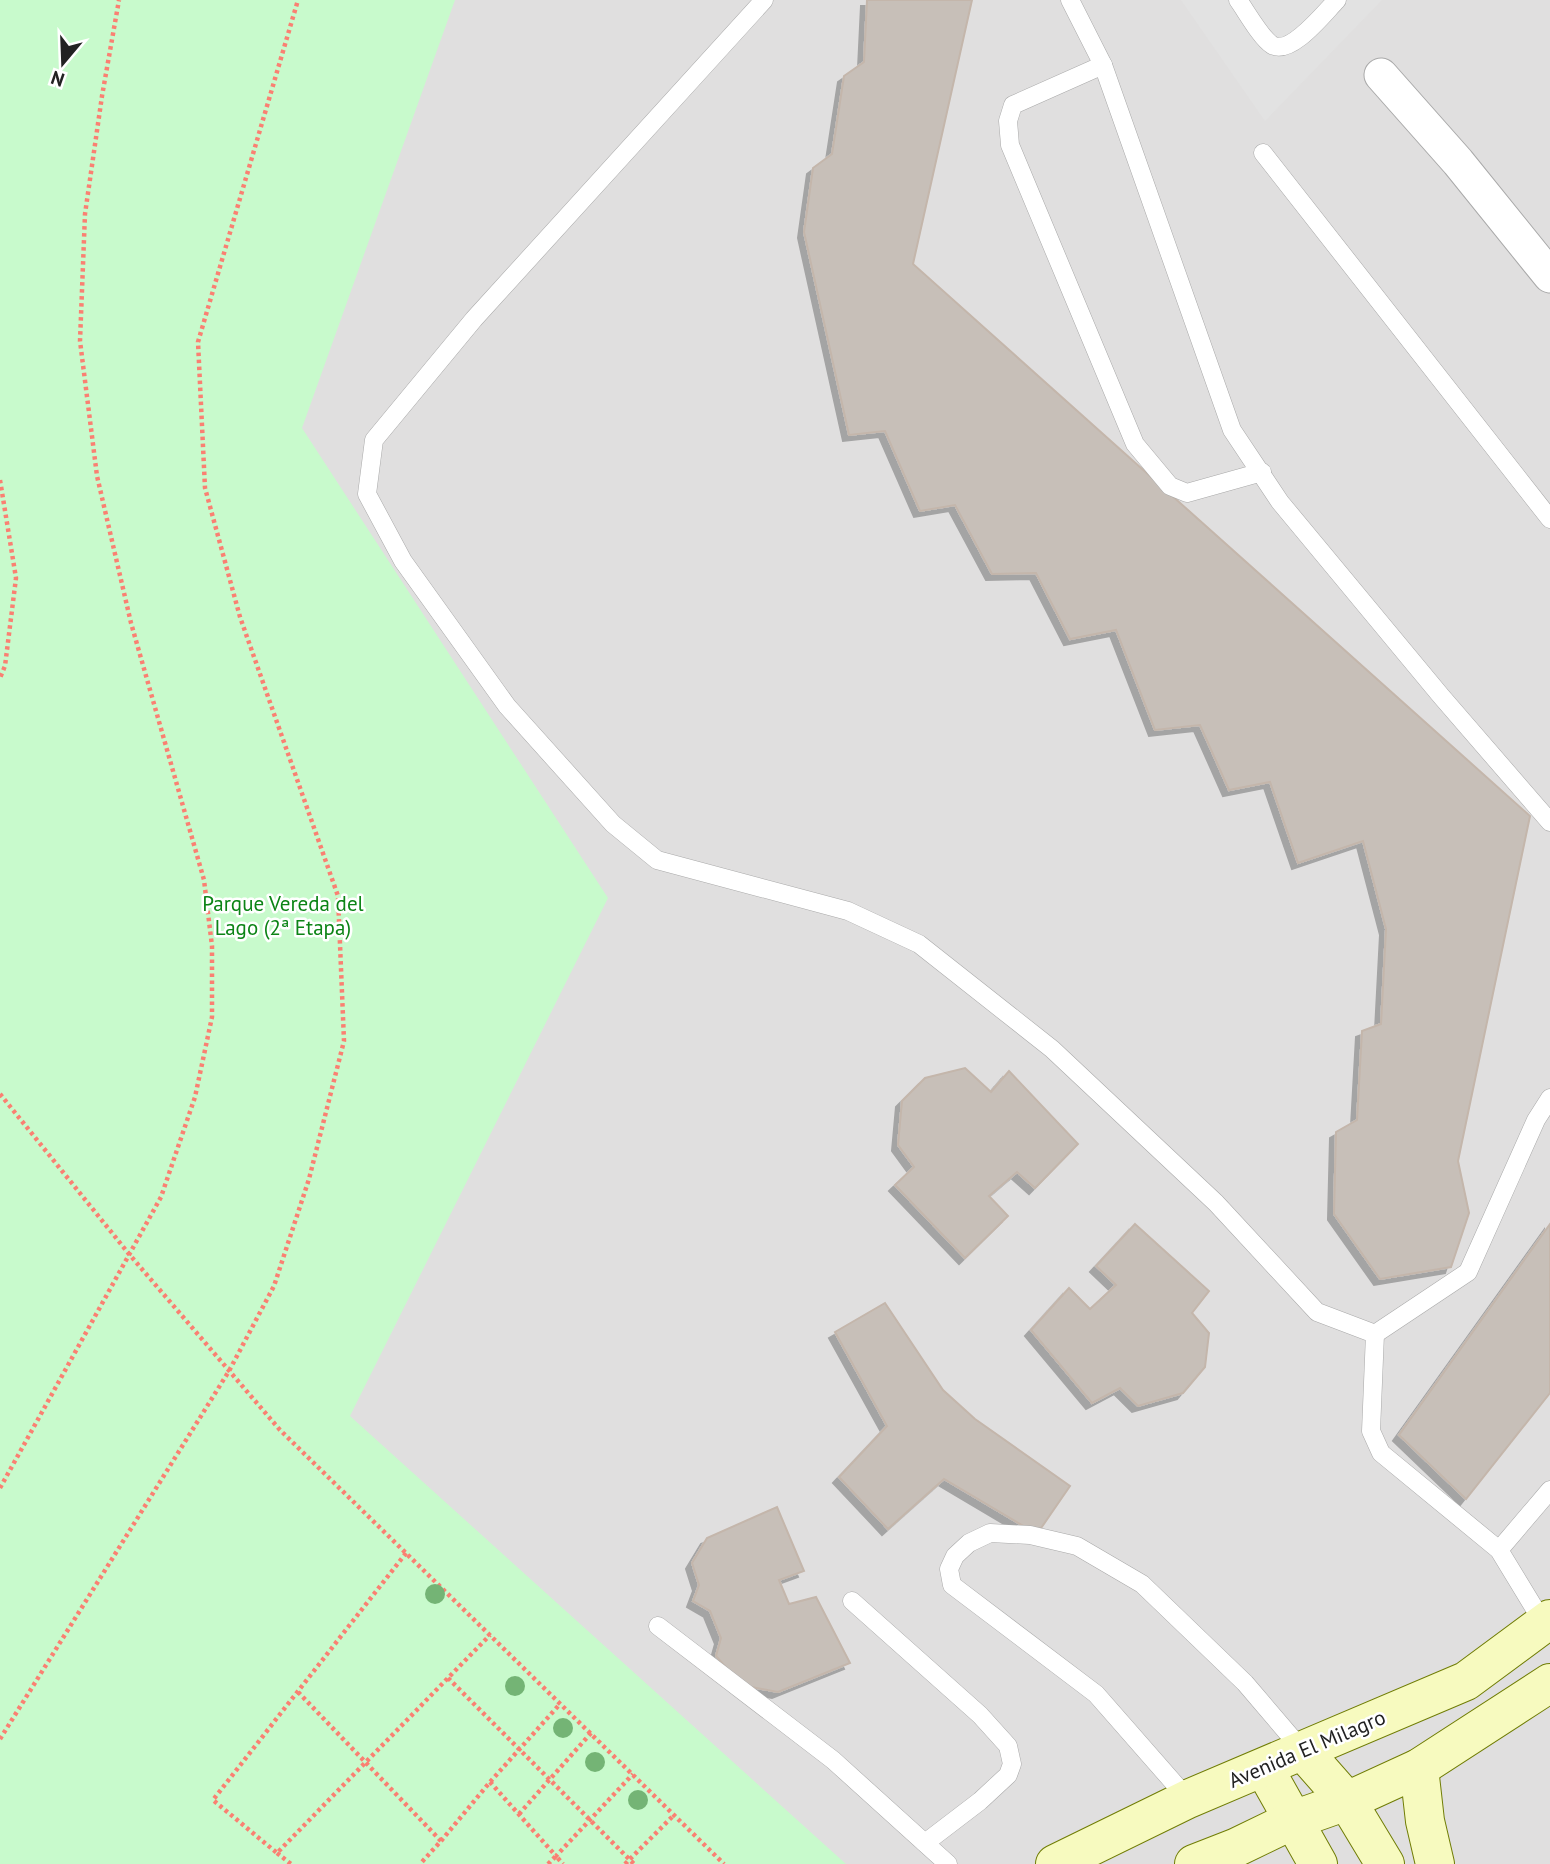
<svg xmlns="http://www.w3.org/2000/svg" width="1550" height="1864" font-family="'PT Sans',sans-serif">
<defs>
<filter id="shadow"><feDropShadow dx="-6" dy="6" stdDeviation="0" flood-color="#0004"/></filter>
</defs>
<rect width="100%" height="100%" fill="#f2efe9"/>
<rect fill="#e0dfdf" x="0" y="0" width="1550" height="1864"/>
<path fill="#c8facc" d="M0,0H455L302,428L608,898L350,1416L846,1864H0Z"/>
<path fill="#e2e2e2" d="M1181,0H1382L1265,121Z"/>
<g fill="#c7bfb8" stroke="#c4b6ab" stroke-width="2" filter="url(#shadow)">
<path d="M867,0H972L913,264L1530,816L1458,1161L1469,1213L1451,1267L1380,1279L1334,1214L1336,1132L1357,1120L1362,1031L1381,1024L1386,929L1363,841L1298,863L1270,782L1229,790L1200,725L1155,730L1116,630L1070,639L1036,573L992,574L955,505L920,511L885,431L849,435L804,232L813,168L832,154L844,76L864,62Z"/>
<path d="M965,1068L991,1092L1009,1071L1078,1144L1035,1188L1017,1172L989,1196L1008,1216L965,1258L895,1185L914,1167L898,1145L902,1101L925,1078Z"/>
<path d="M1135,1224L1209,1291L1192,1313L1209,1333L1205,1367L1183,1393L1138,1406L1120,1388L1092,1403L1031,1330L1069,1288L1090,1309L1116,1285L1096,1266Z"/>
<path d="M1550,1224V1393L1466,1499L1399,1435Z"/>
<path d="M885,1303L943,1390L975,1419L1070,1486L1037,1534L944,1479L888,1529L839,1477L887,1426L835,1332Z"/>
<path d="M777,1507L804,1571L779,1580L789,1604L816,1597L850,1663L778,1692L741,1685L716,1656L721,1638L710,1611L693,1601L699,1585L692,1563L707,1538Z"/>
</g>
<g fill="none" stroke-linecap="round" stroke-linejoin="round">
<defs>
<g id="service">
<path d="M764,0L474,319L374,440L367,494L403,561L507,706L613,824L657,860L848,911L919,944L1052,1049L1216,1203L1317,1312L1375,1334"/>
<path d="M1070,0L1103,65L1232,430L1280,502L1441,696L1550,822"/>
<path d="M1238,0C1246,11 1261,38 1272,45C1291,56 1324,13 1337,0"/>
<path d="M1103,65L1013,105L1008,121L1010,145L1135,444L1170,486L1187,493L1262,472"/>
<path d="M1263,153L1550,519"/>
<path d="M1375,1334L1371,1431L1381,1453L1499,1550L1544,1624"/>
<path d="M1375,1334L1468,1272L1536,1120L1550,1098"/>
<path d="M1499,1550L1550,1490"/>
<path d="M852,1601L980,1715L1008,1746L1012,1764L1008,1775L980,1801L925,1843"/>
<path d="M658,1626L833,1760L948,1864"/>
<path d="M1188,1799L1096,1694L952,1585L949,1569L955,1556L969,1543L990,1533L1030,1535L1077,1546L1142,1584L1245,1683L1303,1751"/>
</g>
<path id="minor" d="M1381,75L1458,162L1550,276"/>
<g id="secondary">
<path d="M1303,1751L1347,1801L1385,1864"/>
<path d="M1264,1768L1318,1864"/>
<path d="M1419,1768L1425,1821L1435,1864"/>
<path d="M1055,1864L1188,1799L1466,1681L1550,1619"/>
<path d="M1194,1864L1235,1848L1293,1820L1347,1801L1419,1768L1550,1683"/>
</g>
</defs>
<use href="#service" stroke="#a9a9a9" stroke-width="19"/>
<use href="#minor" stroke="#a9a9a9" stroke-width="35"/>
<use href="#secondary" stroke="#707d05" stroke-width="40"/>
<g stroke="#fa8072" stroke-width="4.5" stroke-dasharray="3.5 3.5" stroke-linecap="butt">
<path d="M0,480L16,578L5,666L0,678"/>
<path d="M0,1094L129,1254L280,1430L724,1864"/>
<path d="M0,1488L161,1197L195,1097L212,1017V946L204,880L131,623L97,476L80,341L85,214L102,96L119,0"/>
<path d="M406,1553L213,1800L277,1853L490,1635"/>
<path d="M448,1678L634,1864"/>
<path d="M298,1692L441,1841L420,1864"/>
<path d="M0,1739L229,1371L274,1286L309,1179L344,1041L338,896L240,617L205,488L198,342L298,0"/>
<path d="M490,1782L556,1856L633,1774"/>
<path d="M519,1814L591,1733"/>
<path d="M441,1841L490,1782L560,1704"/>
<path d="M277,1853L291,1864"/>
<path d="M548,1864L556,1856L563,1864"/>
<path d="M625,1864L674,1815"/>
</g>
<use href="#service" stroke="#fff" stroke-width="18"/>
<use href="#minor" stroke="#fff" stroke-width="33"/>
<use href="#secondary" stroke="#f7fabf" stroke-width="38"/>
</g>
<g fill="#74b475">
<circle cx="435" cy="1594" r="10"/>
<circle cx="515" cy="1686" r="10"/>
<circle cx="563" cy="1728" r="10"/>
<circle cx="595" cy="1762" r="10"/>
<circle cx="638" cy="1800" r="10"/>
</g>
<g text-anchor="middle" stroke-width="5" stroke-linejoin="round" paint-order="stroke">
<g font-size="21" fill="#0c8416" stroke="#fff">
<text x="283" y="911">Parque Vereda del<tspan x="283" dy="24">Lago (2ª Etapa)</tspan></text>
</g>
<g font-size="21" fill="#222" stroke="#fff">
<text transform="translate(1307 1749) rotate(-23)" y="7">Avenida El Milagro</text>
</g>
</g>
<g transform="translate(63 63) rotate(199)" stroke="#ffffff" stroke-width="5" paint-order="stroke">
<path d="M0-5L12 26L0 18L-12 26Z" fill="#222222"/>
<text y="-10" font-size="19" font-weight="bold" text-anchor="middle" fill="#222222">N</text>
</g>
</svg>
